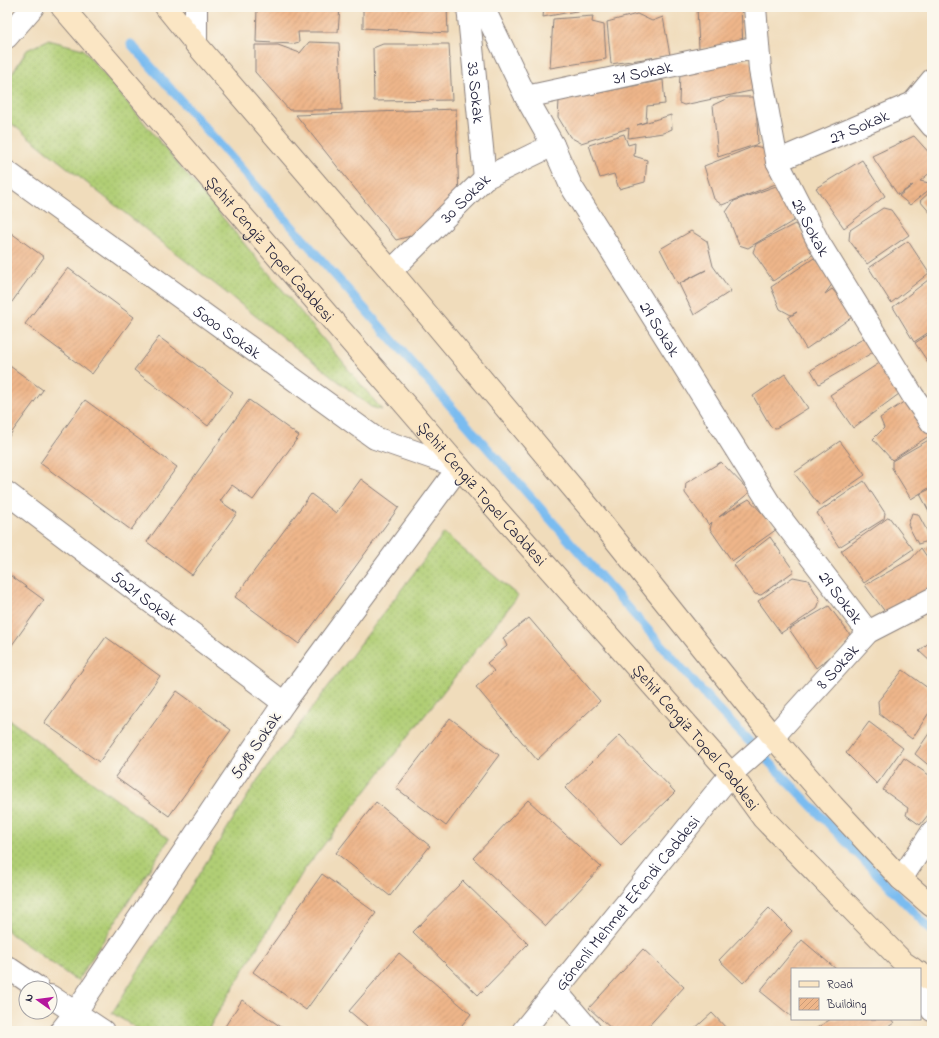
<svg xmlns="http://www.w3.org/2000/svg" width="939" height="1038" font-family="'Indie Flower',sans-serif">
<defs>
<pattern id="grass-dots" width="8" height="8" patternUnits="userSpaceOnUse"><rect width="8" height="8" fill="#b0ce75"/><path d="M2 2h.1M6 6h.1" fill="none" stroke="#97b166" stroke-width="1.8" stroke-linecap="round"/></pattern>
<pattern id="building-hatch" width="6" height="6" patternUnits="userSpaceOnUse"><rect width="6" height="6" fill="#eeb68a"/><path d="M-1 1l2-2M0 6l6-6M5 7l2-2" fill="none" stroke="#cc9c78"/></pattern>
</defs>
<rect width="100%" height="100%" fill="#fbf7ec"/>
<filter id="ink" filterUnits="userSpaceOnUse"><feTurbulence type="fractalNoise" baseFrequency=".025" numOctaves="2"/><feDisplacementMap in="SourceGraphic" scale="8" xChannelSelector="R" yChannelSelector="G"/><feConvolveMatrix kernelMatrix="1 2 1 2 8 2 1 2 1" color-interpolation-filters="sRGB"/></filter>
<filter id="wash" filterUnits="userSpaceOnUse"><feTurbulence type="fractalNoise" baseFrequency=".012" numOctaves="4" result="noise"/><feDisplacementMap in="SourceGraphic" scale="16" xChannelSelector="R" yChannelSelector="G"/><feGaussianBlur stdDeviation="0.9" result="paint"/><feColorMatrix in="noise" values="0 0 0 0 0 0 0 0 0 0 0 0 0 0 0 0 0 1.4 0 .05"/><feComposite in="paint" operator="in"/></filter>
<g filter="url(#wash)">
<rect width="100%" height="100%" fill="#f0dcbb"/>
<g fill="url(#grass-dots)" stroke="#697858">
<path d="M48,40L83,49L382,410L371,407L7,120V82L27,50Z"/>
<path d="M444,533L518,596L304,870L207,1031H141L112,1013L257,781Z"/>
<path d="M7,718L169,839L77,981L7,931Z"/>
</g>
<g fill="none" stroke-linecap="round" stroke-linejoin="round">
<path stroke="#7abcf0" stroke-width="9" d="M131,44L715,706L932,931"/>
</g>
<g id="blocks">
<g fill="url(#building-hatch)">
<path d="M257,7H340L338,32H298L299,42L292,44L256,42Z"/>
<path d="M363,7H447L448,33L363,28Z"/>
<path d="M544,7H593V8L543,17Z"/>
<path d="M697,7H741L743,46L699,48Z"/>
<path d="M637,14L652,21L663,17L670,55L611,64L607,22Z"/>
<path d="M593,16L592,22L604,25L606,59L550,68L553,19Z"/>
<path d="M309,42L339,43L342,110H289L255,72V45H278L300,53Z"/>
<path d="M383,44H449L452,100L374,101L373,48Z"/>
<path d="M743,60L752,62L755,90L684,105L679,103L680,71Z"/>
<path d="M663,80L665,104L647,106L646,122L637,125L671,115L672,129L663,133L628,138L629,128L581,143L570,137L558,117L559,101Z"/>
<path d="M730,97H756L758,144L718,157L713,105Z"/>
<path d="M456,109L459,199L414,235L396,240L296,115Z"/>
<path d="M624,134L628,145L635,143L634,156L647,160L645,182L619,189L614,174L600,178L589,145Z"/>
<path d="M914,136L932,156V171L920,181L929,183L930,189L910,205L899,196L913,185L898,195L872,156Z"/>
<path d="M755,146L763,148L778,183L722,205L714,199L704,166Z"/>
<path d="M862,160L885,196L844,228L816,188Z"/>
<path d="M779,185L795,220L748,248L739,245L726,212L734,201Z"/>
<path d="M932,190V215L920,201Z"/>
<path d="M883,208L891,210L909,235L867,264L849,240L850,230Z"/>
<path d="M795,224L817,252L773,281L753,252L756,244Z"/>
<path d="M7,230L44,257L7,309Z"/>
<path d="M691,231L707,241L713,266L731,291L694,315L679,284L706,270L678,284L660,249Z"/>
<path d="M908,241L929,273L891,303L869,268Z"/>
<path d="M814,258L833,283L825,294L832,289L855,315L806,349L788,318L797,312L791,315L780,309L771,287Z"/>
<path d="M68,268L134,317L92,374L25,324Z"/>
<path d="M928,280L932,285V330L914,342L893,307Z"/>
<path d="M932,332V368L915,343Z"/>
<path d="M159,337L233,392L208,426L134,370Z"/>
<path d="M866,337L875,351L819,384L811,370Z"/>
<path d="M881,362L903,391L853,428L830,395Z"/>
<path d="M7,364L43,390L7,439Z"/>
<path d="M785,374L808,408L776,428L771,427L753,396Z"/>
<path d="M85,400L177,467L131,530L40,463Z"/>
<path d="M249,400L299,436L253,500L232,485L220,501L237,513L192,575L147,542Z"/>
<path d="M905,401L932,434L892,460L873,439L884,428L880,418Z"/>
<path d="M932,438V486L911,499L892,468V461Z"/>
<path d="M840,441L865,475L820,506L794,473Z"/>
<path d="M721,462L750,492L719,517L749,499L777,529L732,561L710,529L712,522L709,525L685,493L686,483Z"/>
<path d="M361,479L399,507L299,644L235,597L311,494L336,513Z"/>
<path d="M864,481L885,513L884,519L839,547L817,513Z"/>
<path d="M932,488V517L920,494Z"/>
<path d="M912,513L918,514L932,540L918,544L908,525Z"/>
<path d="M889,517L913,549L864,583L841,551Z"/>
<path d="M770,537L794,571L761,595L755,594L734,565Z"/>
<path d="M932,544V557L925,549Z"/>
<path d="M921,548L932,564V585L889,617L865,585L911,559Z"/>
<path d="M7,573L44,600L7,652Z"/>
<path d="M793,577L808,580L820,600L817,609L781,633L758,601Z"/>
<path d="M829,606L853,639L816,668L789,629Z"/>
<path d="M529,618L600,701L537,760L476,687L494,671L487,663L507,646L503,638Z"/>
<path d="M106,637L160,676L99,762L44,723Z"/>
<path d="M932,640V663L919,651Z"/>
<path d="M903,670L932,691V708L912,739L879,714L878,701Z"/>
<path d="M177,691L231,730L169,816L115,777Z"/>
<path d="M450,718L499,755L446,826L396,788Z"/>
<path d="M869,722L903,748L877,784L846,753Z"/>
<path d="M932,729V768L915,754Z"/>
<path d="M620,735L675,792L621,845L565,788Z"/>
<path d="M904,758L932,777V810L920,825L906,815L908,808L883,790Z"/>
<path d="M528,800L601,867L546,926L473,858Z"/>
<path d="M376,802L430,846L390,896L336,853Z"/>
<path d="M322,874L376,913L306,1010L253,972Z"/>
<path d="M463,881L528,944L478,995L413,932Z"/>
<path d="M769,908L792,931L743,983L719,960Z"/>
<path d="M802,940L836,969H792V1017L760,991Z"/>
<path d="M643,949L684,987L644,1031H614L589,1008Z"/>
<path d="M399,953L471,1014L457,1031H373L349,1011Z"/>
<path d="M242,1000L287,1031H222Z"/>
<path d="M712,1013L729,1031H692Z"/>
<path d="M831,1019H891L894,1023L882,1031H812Z"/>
</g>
</g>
</g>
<g filter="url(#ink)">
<use href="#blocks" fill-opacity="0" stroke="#897f7b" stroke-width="1"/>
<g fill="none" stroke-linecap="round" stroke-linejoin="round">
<defs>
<g id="street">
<path id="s1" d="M468,7L485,178"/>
<path id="s2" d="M483,7L526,97L553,145L571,186L770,504L868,632"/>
<path id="s3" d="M755,7L760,70L777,161L819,243L913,396L932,423"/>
<path d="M7,37L33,7"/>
<path d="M196,44V7"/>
<path id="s4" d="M526,97L758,47"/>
<path d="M913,103L932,126"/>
<path id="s5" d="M777,161L913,103L932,80"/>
<path id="s6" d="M7,172L375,438L459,467L284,703L75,1013L61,1031"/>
<path id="s7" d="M391,271L485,178L553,145"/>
<path id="s8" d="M7,493L284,703"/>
<path d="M901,879L932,832"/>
<path d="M7,967L38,988"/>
<path d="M920,990L932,1010"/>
<path d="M556,991L590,1031"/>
<path d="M50,996L103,1031"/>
<path id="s9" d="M523,1031L731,774L773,737L868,632L932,599"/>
</g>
<g id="secondary">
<path id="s10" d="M62,7L459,467L731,774L763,818L904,963L913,969"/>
<path d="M166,7L196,44L391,271L593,512L773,737L833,806L901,879L932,906"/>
<path d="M920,973L932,981"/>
</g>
</defs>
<use href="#street" stroke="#897f7b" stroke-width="24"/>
<use href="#secondary" stroke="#897f7b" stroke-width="24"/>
<use href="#street" stroke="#fff" stroke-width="22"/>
<use href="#secondary" stroke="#fbe6c4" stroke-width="22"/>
</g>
</g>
<g text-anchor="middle" stroke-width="4" stroke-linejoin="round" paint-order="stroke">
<g font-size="17" fill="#22223b" stroke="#fbf7ec">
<text dy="6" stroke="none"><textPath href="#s4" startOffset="119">31 Sokak</textPath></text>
<text dy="6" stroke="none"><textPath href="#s1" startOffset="86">33 Sokak</textPath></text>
<text dy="6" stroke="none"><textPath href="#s5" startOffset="89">27 Sokak</textPath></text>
<text dy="6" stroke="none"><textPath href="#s7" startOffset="104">30 Sokak</textPath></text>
<text dy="6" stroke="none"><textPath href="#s3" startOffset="230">28 Sokak</textPath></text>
<text dy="6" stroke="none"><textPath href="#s10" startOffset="319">Şehit Cengiz Topel Caddesi</textPath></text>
<text dy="6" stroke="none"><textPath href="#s2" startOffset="368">29 Sokak</textPath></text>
<text dy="6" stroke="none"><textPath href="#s6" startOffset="272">5000 Sokak</textPath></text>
<text dy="6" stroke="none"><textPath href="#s10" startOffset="643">Şehit Cengiz Topel Caddesi</textPath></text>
<text dy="6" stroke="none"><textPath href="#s2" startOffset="692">29 Sokak</textPath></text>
<text dy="6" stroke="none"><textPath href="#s8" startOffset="173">5021 Sokak</textPath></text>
<text dy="6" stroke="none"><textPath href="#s9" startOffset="482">8 Sokak</textPath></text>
<text dy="6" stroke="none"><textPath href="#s10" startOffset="967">Şehit Cengiz Topel Caddesi</textPath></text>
<text transform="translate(255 745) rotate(-56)" y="6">5018 Sokak</text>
<text dy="6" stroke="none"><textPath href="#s9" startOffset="165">Gönenli Mehmet Efendi Caddesi</textPath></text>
</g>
</g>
<rect width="939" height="1038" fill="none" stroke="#fbf7ec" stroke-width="24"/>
<rect x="791" y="968" width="130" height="52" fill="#fbf7ec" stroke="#a4a2a5"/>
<rect x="799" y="981" width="20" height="6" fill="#fbe6c4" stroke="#a4a2a5"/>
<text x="827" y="988" font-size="12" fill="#22223b">Road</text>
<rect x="799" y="998" width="20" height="12" fill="url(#building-hatch)" stroke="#a4a2a5"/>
<text x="827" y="1008" font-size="12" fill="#22223b">Building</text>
<g transform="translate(38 1000) rotate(284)"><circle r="19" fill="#fbf7ec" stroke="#a4a2a5"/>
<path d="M0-3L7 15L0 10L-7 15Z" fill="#b5179e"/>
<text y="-6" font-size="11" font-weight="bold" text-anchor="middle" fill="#22223b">N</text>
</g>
</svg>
